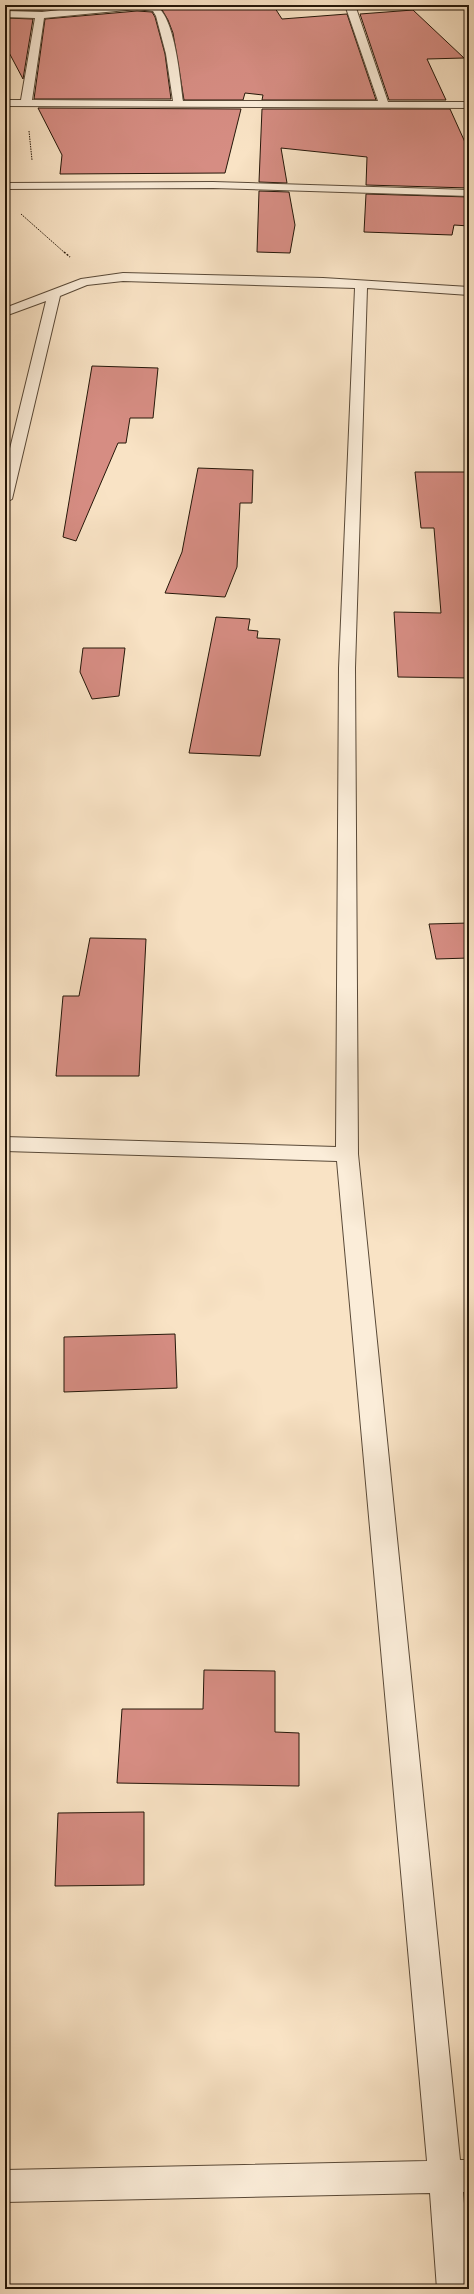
<svg xmlns="http://www.w3.org/2000/svg" width="474" height="2294" font-family="'IM FELL Double Pica',serif">
<rect width="100%" height="100%" fill="#f9e3c5"/>
<filter id="stains"><feTurbulence type="fractalNoise" baseFrequency=".005" numOctaves="4"/><feColorMatrix values="0 0 0 0 .2 0 0 0 0 .09 0 0 0 0 .02 0 0 0 .5 -.17"/></filter>
<radialGradient id="worn" r=".72"><stop offset=".6" stop-color="#630" stop-opacity="0"/><stop offset="1" stop-color="#630" stop-opacity=".3"/></radialGradient>
<g fill="#d68d83" stroke="#251709">
<path d="M5,5H60L62,8L42,10H5Z"/>
<path d="M215,5H273L282,19L347,14L376,100H262L263,95L245,93L243,100H184L173,33L168,20L161,8Z"/>
<path d="M413,10L464,58L427,59L446,100H389L360,14Z"/>
<path d="M137,11L152,12L155,17L165,54L171,99H34L45,19Z"/>
<path d="M5,18L33,19L23,79L5,45Z"/>
<path d="M38,108L241,109L225,173L60,174L62,155Z"/>
<path d="M262,109H450L469,151V188L366,185L367,157L281,148L287,183L259,182Z"/>
<path d="M259,191L289,192L295,225L290,253L257,252Z"/>
<path d="M366,194L469,197V226L454,225L452,235L364,232Z"/>
<path d="M92,366L158,368L153,418H130L126,443H118L76,541L63,537Z"/>
<path d="M198,468L253,470L252,503H240L237,567L225,597L165,593L182,552Z"/>
<path d="M415,472H466L469,498V678L398,677L394,612L441,613L434,528H421Z"/>
<path d="M216,617L250,619L248,630L258,631L257,638L280,639L260,756L189,753Z"/>
<path d="M83,648H125L119,696L92,699L80,672Z"/>
<path d="M469,923V958L436,959L429,924Z"/>
<path d="M90,938L146,939L139,1076H56L63,996H79Z"/>
<path d="M175,1334L177,1388L64,1392V1337Z"/>
<path d="M204,1670L275,1671V1732L299,1733V1786L117,1783L122,1709H203Z"/>
<path d="M144,1812V1885L55,1886L58,1813Z"/>
</g>
<g fill="none" stroke-linecap="round" stroke-linejoin="round">
<defs>
<g id="minor">
<path d="M103,5H154C175,13 180,80 183,101H378L345,5H355L388,102H469V108L5,106V100H21L35,18L5,17V11L42,12ZM137,9L153,11L156,16L166,54L173,101L32,100L44,18Z"/>
<path d="M213,182L469,190V196L213,188L5,189V183Z"/>
<path d="M123,273L323,278L469,287V295L367,288L355,668L358,1154L460,2160H469V2192H463L469,2262V2289H437L430,2193L5,2202V2170L427,2161L337,1161L5,1151V1137L336,1147L339,668L355,288L123,281L87,285L60,296L12,499L5,503V469L46,301L5,316V308L81,279Z"/>
</g>
</defs>
<use href="#minor" stroke="#5a4a38" stroke-width="2"/>
<g stroke="#251709" stroke-width="1" stroke-dasharray="1.5 1" stroke-linecap="butt">
<path d="M29,131L32,160"/>
<path d="M21,214L65,253"/>
</g>
<path stroke="#251709" stroke-width="1.5" stroke-dasharray="2 1.5" stroke-linecap="butt" d="M64,252L70,257"/>
<use href="#minor" fill="#fbedd9" fill-rule="evenodd"/>
</g>
<rect width="474" height="2294" fill="none" stroke="#f9e3c5" stroke-width="20"/>
<rect x="6" y="6" width="462" height="2282" fill="none" stroke="#251709" stroke-width="2"/>
<rect x="10" y="10" width="454" height="2274" fill="none" stroke="#251709"/>
<rect width="100%" height="100%" filter="url(#stains)"/>
<rect width="100%" height="100%" fill="url(#worn)"/>
</svg>
